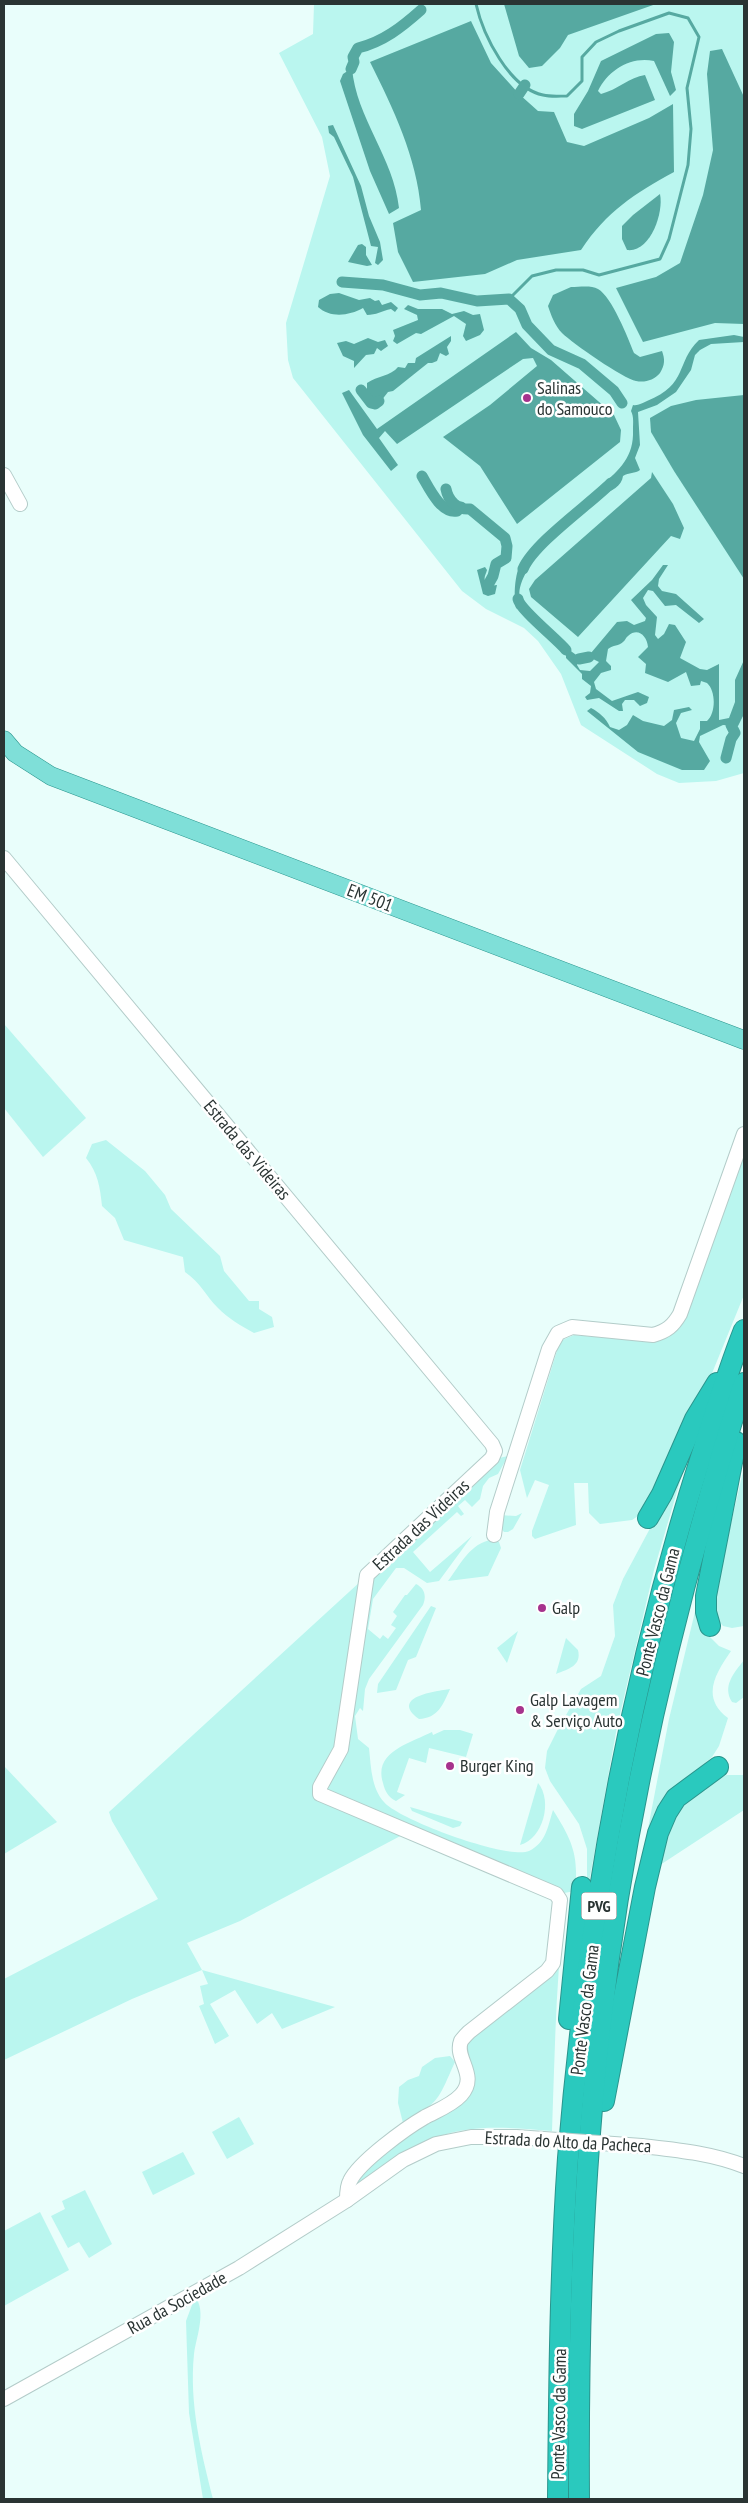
<svg xmlns="http://www.w3.org/2000/svg" width="748" height="2503" font-family="'PT Sans Narrow',sans-serif">
<rect width="100%" height="100%" fill="#e9fefb"/>
<g fill="#baf6ef">
<path d="M314,4H744V773L716,781L679,783L657,774L581,725L561,674L538,641L524,628L486,609L462,591L293,378L288,360L286,323L330,176L322,137L279,53L313,34Z"/>
<path d="M4,1024L86,1118L43,1157L4,1108Z"/>
<path d="M744,1134V1295L708,1383L647,1510L632,1520L600,1524L589,1513L588,1483H574L576,1525L535,1539L532,1536V1531L549,1485L535,1480L527,1498L520,1470L560,1341L574,1335L630,1340L674,1324Z"/>
<path d="M106,1140L145,1171L165,1195L171,1209L220,1256L224,1271L249,1301H259V1309L272,1317L274,1327L254,1333C241,1326 228,1318 218,1308C205,1295 201,1283 185,1272L183,1257L124,1240L115,1218L102,1206C100,1187 98,1173 86,1158L92,1144Z"/>
<path d="M508,1456L498,1474L489,1478L483,1486L480,1499L472,1507L465,1500L458,1506L464,1514L461,1516L457,1512L413,1552L430,1572L472,1536L439,1581L427,1583L404,1568H396L373,1599L368,1629L380,1639L383,1635L388,1639L396,1628L391,1625L397,1616L393,1612L405,1595H407L416,1584C424,1588 427,1595 423,1605L369,1679L365,1689L363,1711L360,1708L355,1716L358,1739L369,1748C371,1766 371,1788 384,1802C399,1820 508,1860 529,1851C546,1843 548,1826 553,1810C572,1840 579,1855 575,1891L564,1893L368,1811L324,1789L372,1577L499,1458Z"/>
<path d="M686,1461L654,1570L617,1727L587,1894V1849L579,1824L550,1781L545,1768L547,1751L558,1729L581,1689L601,1676L615,1636L613,1605L623,1579Z"/>
<path d="M744,1467V1626L732,1628L723,1626L717,1619L713,1601Z"/>
<path d="M522,1513L513,1529L508,1532H504L500,1527V1515L516,1516Z"/>
<path d="M492,1540L499,1542L501,1548L488,1576L448,1581C460,1565 471,1542 492,1540Z"/>
<path d="M361,1581L338,1748L314,1789L406,1833L240,1921L187,1943L202,1970L335,2007L282,2029L272,2013L257,2024L235,1990L210,2004L229,2036L215,2044L199,2006L204,2004L200,1986L208,1984L202,1970L132,1999L4,2060V1979L158,1899L112,1821L109,1812Z"/>
<path d="M702,1583L705,1632L719,1646L731,1651C716,1673 700,1697 728,1718L719,1746L712,1757L697,1770L641,1865L669,1719Z"/>
<path d="M431,1606L436,1608L416,1657L408,1660L396,1690L377,1693L378,1684Z"/>
<path d="M518,1631L507,1663L497,1648Z"/>
<path d="M566,1638L578,1650C582,1666 568,1669 556,1674Z"/>
<path d="M744,1660V1697L736,1703L732,1702C722,1686 734,1673 744,1660Z"/>
<path d="M450,1689C443,1705 438,1718 419,1719C389,1697 436,1691 450,1689Z"/>
<path d="M444,1730H460L473,1734L466,1757L429,1748L426,1763L409,1758L397,1792L405,1795L396,1801C388,1797 385,1791 383,1783C373,1752 410,1743 432,1732L433,1735Z"/>
<path d="M4,1766L57,1822L4,1854Z"/>
<path d="M727,1775H744V1810L657,1867C662,1848 671,1816 684,1801C694,1789 713,1780 727,1775Z"/>
<path d="M538,1783C553,1801 543,1839 520,1845Z"/>
<path d="M410,1807L462,1822L460,1826L453,1828L412,1811Z"/>
<path d="M559,1966C555,2021 554,2076 552,2131C516,2128 470,2123 436,2138C408,2151 379,2170 353,2187C366,2152 430,2121 462,2101L468,2060L466,2045L469,2038Z"/>
<path d="M450,2056L455,2062C438,2099 441,2102 403,2123L398,2103L399,2087L408,2080L419,2076L422,2067L435,2058Z"/>
<path d="M239,2117L254,2144L227,2159L212,2132Z"/>
<path d="M183,2152L195,2174L153,2195L142,2172Z"/>
<path d="M85,2190L112,2244L89,2258L79,2242L68,2248L51,2216L65,2209L62,2201Z"/>
<path d="M40,2212L69,2270L4,2306V2231Z"/>
<path d="M195,2297C207,2311 196,2338 194,2354C189,2403 201,2452 213,2499H203L189,2413L186,2321Z"/>
</g>
<g fill="#56a9a1">
<path d="M504,4H656L568,35L560,48L542,66L529,68L519,56Z"/>
<path d="M471,21L491,63L519,94L538,111L554,112L567,142L584,146L649,118L673,104L674,172C634,194 607,211 581,250L517,260L485,274L413,282L398,252L393,223L421,210C417,158 393,108 370,62Z"/>
<path d="M669,33L674,42L671,72L676,90L670,96L654,61C631,56 608,70 598,91L601,94C617,90 630,77 645,75L655,100L582,129L574,126V114L588,91L601,61L656,34Z"/>
<path d="M722,49L744,97V324L715,323L643,342L616,288L656,277L680,263L703,195L713,150L707,74L710,51Z"/>
<path d="M352,68C356,118 394,158 399,208L389,214L370,171L340,81L343,74Z"/>
<path d="M333,125L361,186L369,216L380,242L383,260L378,265L375,263L378,247L371,246L353,177L334,137L329,133L328,126Z"/>
<path d="M660,194C664,213 650,253 627,250L622,239V226L633,215Z"/>
<path d="M362,244L366,247V255L372,265L367,266L348,262L358,245Z"/>
<path d="M571,287C580,287 591,285 598,289C612,297 628,338 634,353L640,357L662,351C665,359 665,365 660,373C654,380 645,383 636,381C624,379 572,343 562,333C555,326 551,315 548,306L553,295Z"/>
<path d="M339,293L359,300L370,298L375,301L379,300L382,305L391,302L398,308L395,312L391,309C382,311 376,315 367,315L363,308C349,316 330,318 318,307L319,300L330,294Z"/>
<path d="M408,305L418,309H442L452,314L464,311L473,315L480,314L484,330L480,335L466,341L463,336L466,324L454,316L421,334L416,333L397,344L393,341L395,336L393,330L418,320L417,315L404,309Z"/>
<path d="M516,332L531,348L551,360L614,415L621,430L620,442L517,524L480,466L443,437L490,405L537,366L533,358L523,359L397,444L385,431L379,438L398,465L391,471L363,435L342,393L349,390L377,429Z"/>
<path d="M734,335L744,337V342L711,344L700,350L695,355L691,370L676,392L657,405L638,412L640,445L635,458L640,470C635,474 629,472 623,476C622,486 611,492 602,494L600,491L601,486C620,469 634,457 633,430C633,423 634,417 631,411L633,405C638,406 642,403 647,401C689,384 675,363 699,340Z"/>
<path d="M451,336V341L447,347L449,354L446,356L440,353L437,361L432,363H428L393,391L388,392L381,401H376L367,392V383C377,376 391,376 398,367L405,368L408,363H415L416,358Z"/>
<path d="M368,338L378,342L385,340L388,346L381,351L377,348L374,354L366,355L354,368V361L343,356L337,343L346,341L354,344Z"/>
<path d="M744,395V579L674,471L651,432L650,418L671,406L696,400Z"/>
<path d="M652,472L673,504L684,528L680,539L671,536L578,637L531,597L529,589L535,580L651,478Z"/>
<path d="M527,556L531,564C523,577 511,598 528,609L523,612L516,608C513,594 515,563 527,556Z"/>
<path d="M663,565H668L659,579L658,586L662,591L676,594L704,619L699,623L676,605L665,606L653,591L648,590L643,598L646,605L657,617L655,635L658,639L664,634L669,624L675,625L686,642L680,658L700,669L707,670L719,664V720L729,718L735,702V680L744,660V714L738,726L723,725L700,736L699,742L710,761L704,770H682L638,752L587,711L591,708C599,712 606,718 610,727L619,730L627,725L633,715L643,721L664,726L672,720L674,710L689,707L692,710L681,713L676,723L681,738L694,741L700,729V721H707C716,713 716,691 707,683L701,681L700,685L691,686L686,672L668,682L645,673L646,664L638,657L648,647C647,636 638,627 628,636C626,637 625,641 623,642C619,646 613,645 608,649L606,661L611,666V670L601,673L594,682L596,689L612,701L638,692L649,697L647,703L640,706L634,700H625L622,704L623,711H619L599,698L587,700L585,697L590,693L591,686L582,679V674L566,658V650L568,649L579,657L577,665L580,670L590,671L599,662L589,657L591,653L617,622L627,621L634,625L645,621L646,618L631,600L652,580Z"/>
<path d="M485,567L487,570C485,577 482,579 489,586L497,585L495,594L488,596L483,594L477,570Z"/>
</g>
<g fill="none" stroke-linecap="round" stroke-linejoin="round">
<path stroke="#56a9a1" stroke-width="3" d="M476,4C483,35 509,88 543,95C551,97 559,96 567,96L582,81V57L596,42L619,31L669,13L688,18L699,37L687,88L691,129L688,165L669,239L660,259L599,275L583,270H556L532,276L509,299"/>
<g stroke="#56a9a1" stroke-width="11">
<path d="M351,69L354,62L353,57L358,48C383,42 402,27 421,10"/>
<path d="M519,94L525,85"/>
<path d="M342,282L383,285L420,295L441,293L477,301L509,299L520,309L527,325L551,350L582,364L614,391L622,403"/>
<path d="M361,390L371,403L375,404L379,401"/>
<path d="M422,476C429,488 441,514 457,511L461,507"/>
<path d="M446,489C448,500 457,510 470,509L505,538L507,546L506,558L496,564L493,576L488,585"/>
<path d="M523,569C534,543 589,505 611,483"/>
<path d="M518,599C520,610 556,638 566,650"/>
<path d="M579,659L589,657"/>
<path d="M726,758L731,739L735,733L731,725"/>
</g>
<defs>
<g id="minor">
<path d="M4,475L20,504"/>
<path d="M4,858L492,1444L495,1451L492,1458L367,1575L341,1749L320,1787V1794L556,1894L560,1900L553,1963L547,1971L469,2032C466,2035 463,2038 461,2041C454,2059 479,2075 461,2095C452,2105 436,2111 425,2117C406,2128 359,2162 350,2181C347,2186 347,2194 347,2200"/>
<path d="M494,1535L497,1512L549,1349L558,1333L572,1327L653,1335C667,1331 673,1326 680,1314L744,1134"/>
<path d="M642,2146C677,2150 711,2153 744,2166"/>
<path d="M4,2399L239,2268L347,2200L403,2160L436,2144L471,2137H516"/>
</g>
<path id="major" d="M4,740L15,753L51,776L744,1040"/>
<g id="highway">
<path d="M648,1518L662,1494L695,1419L717,1383"/>
<path d="M710,1626L706,1612V1596L736,1442"/>
<path d="M569,2019L582,1887"/>
<path d="M604,2101L645,1887L658,1833L667,1812L676,1798L718,1767"/>
<path d="M558,2499C559,2386 560,2272 568,2158C587,1923 628,1686 700,1460C714,1417 727,1373 744,1330"/>
<path d="M579,2499C578,2340 582,2180 601,2021C626,1804 677,1592 744,1383"/>
</g>
</defs>
<use href="#minor" stroke="#b3ccc9" stroke-width="16"/>
<use href="#major" stroke="#2a958d" stroke-width="19"/>
<use href="#highway" stroke="#2a958d" stroke-width="22"/>
<use href="#minor" stroke="#fff" stroke-width="14"/>
<use href="#major" stroke="#7fdfd8" stroke-width="18"/>
<use href="#highway" stroke="#2ac9be" stroke-width="20"/>
<defs>
<path id="minor-bridge" d="M516,2137L642,2146"/>
</defs>
<use href="#minor-bridge" stroke="#b3ccc9" stroke-width="16" stroke-linecap="butt"/>
<use href="#minor-bridge" stroke="#fff" stroke-width="14"/>
</g>
<g fill="#a6338d" stroke="#fff" stroke-width="2">
<circle cx="527" cy="398" r="5"/>
<circle cx="542" cy="1608" r="5"/>
<circle cx="520" cy="1710" r="5"/>
<circle cx="450" cy="1766" r="5"/>
</g>
<g text-anchor="middle" stroke-width="5" stroke-linejoin="round" paint-order="stroke">
<rect fill="#fff" stroke="#6a7170" stroke-width="1" x="581.5" y="1892.5" width="35" height="27" rx="4"/>
<g font-size="16" font-weight="bold" fill="#2a3433">
<text x="599" y="1912">PVG</text>
</g>
<g font-size="18" fill="#2a3433" stroke="#fff" text-anchor="start">
<text x="537" y="394">Salinas<tspan x="537" dy="21">do Samouco</tspan></text>
<text x="552" y="1614">Galp</text>
<text x="530" y="1706">Galp Lavagem<tspan x="530" dy="21">&amp; Serviço Auto</tspan></text>
<text x="460" y="1772">Burger King</text>
</g>
<g font-size="18" fill="#2a3433" stroke="#fff">
<text transform="translate(370 898) rotate(21)" y="6">EM 501</text>
<text transform="translate(247 1150) rotate(50)" y="6">Estrada das Videiras</text>
<text transform="translate(421 1525) rotate(-43)" y="6">Estrada das Videiras</text>
<text transform="translate(658 1612) rotate(-76)" y="6">Ponte Vasco da Gama</text>
<text transform="translate(585 2010) rotate(-83)" y="6">Ponte Vasco da Gama</text>
<text transform="translate(568 2142) rotate(3)" y="6">Estrada do Alto da Pacheca</text>
<text transform="translate(177 2303) rotate(-29)" y="6">Rua da Sociedade</text>
<text transform="translate(559 2414) rotate(-89)" y="6">Ponte Vasco da Gama</text>
</g>
</g>
<rect width="748" height="2503" fill="none" stroke="#2a3433" stroke-width="10"/>
</svg>
